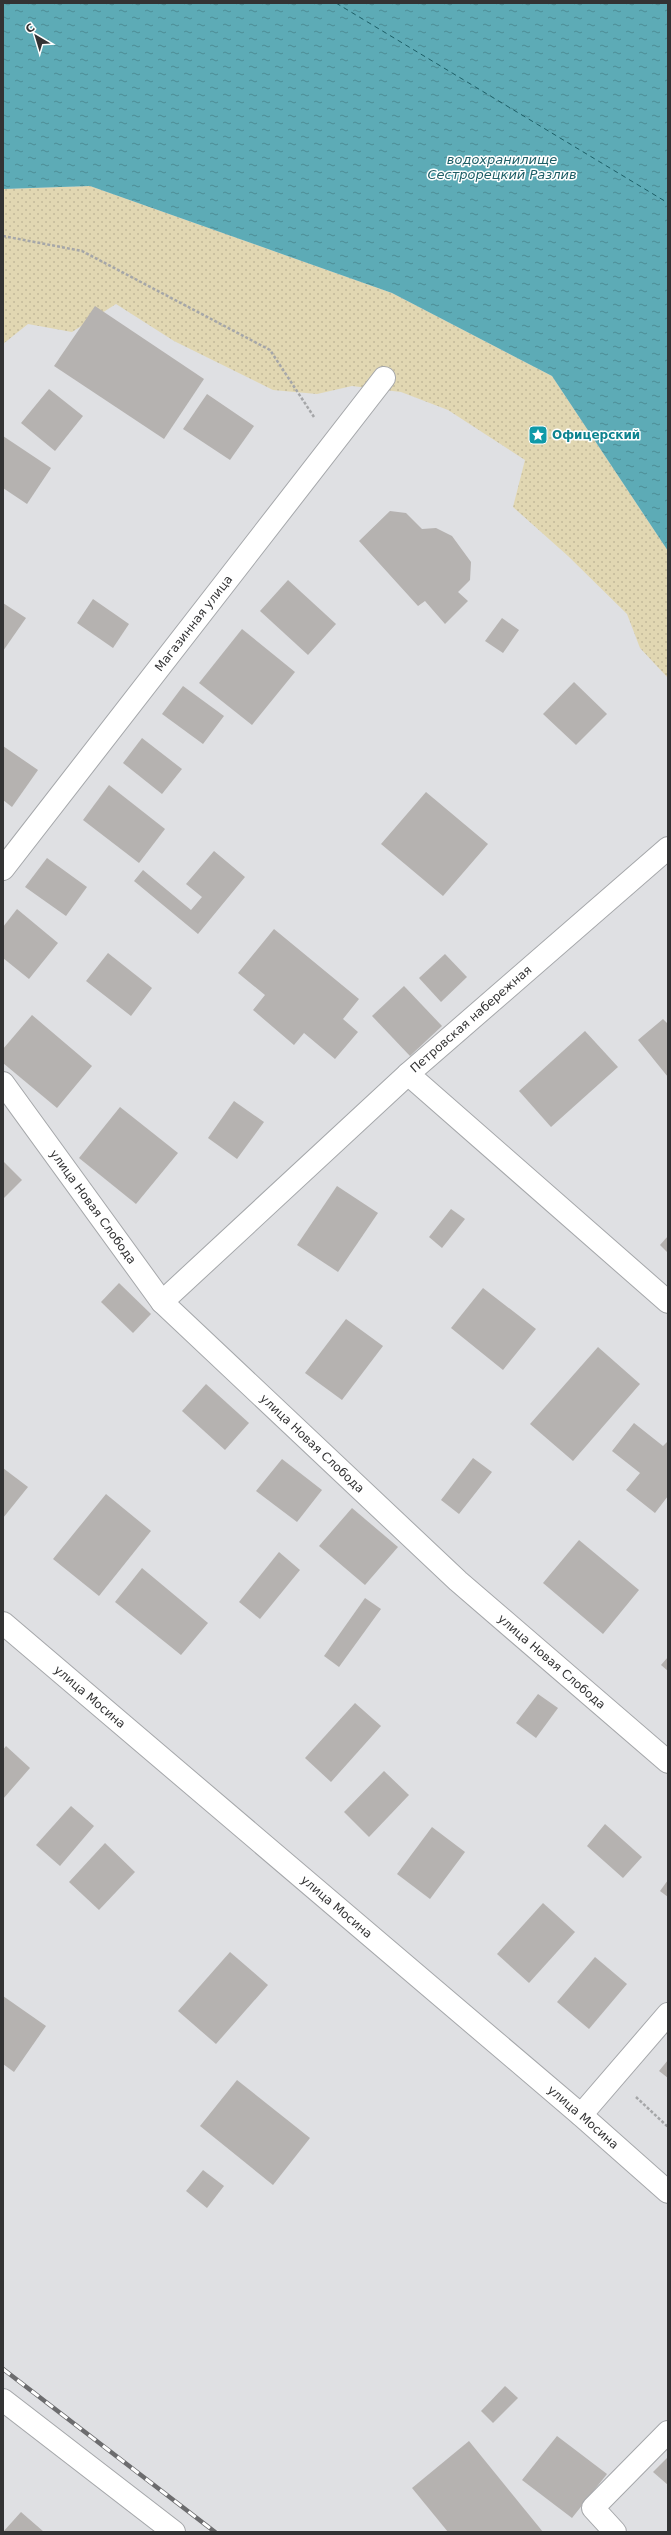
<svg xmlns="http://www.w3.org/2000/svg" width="671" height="2535" font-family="'DejaVu Sans',sans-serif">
<defs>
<pattern id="sand-dots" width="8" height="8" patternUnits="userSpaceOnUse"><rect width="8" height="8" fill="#e1d7b2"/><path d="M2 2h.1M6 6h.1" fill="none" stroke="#c2b99a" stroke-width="1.8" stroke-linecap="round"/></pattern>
<pattern id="water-ripples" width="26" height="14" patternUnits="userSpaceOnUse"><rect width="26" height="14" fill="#5dabb6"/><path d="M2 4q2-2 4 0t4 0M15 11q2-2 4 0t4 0" fill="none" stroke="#4d8c95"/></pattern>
</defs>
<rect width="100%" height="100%" fill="#dfe0e3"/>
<path fill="url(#sand-dots)" d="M90,186L392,293L552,376L668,551V678L640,648L627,614L568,556L513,507L525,460L448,410L401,392L352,386L317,394L273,390L174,341L116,304L72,332L28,324L3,344V189Z"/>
<path fill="url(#water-ripples)" d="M3,3H668V551L552,376L392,293L90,186L3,189Z"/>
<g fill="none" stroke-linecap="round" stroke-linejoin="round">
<path stroke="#1d5e66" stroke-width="1" stroke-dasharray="5 4" stroke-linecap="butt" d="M336,3L668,203"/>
</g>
<g fill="#b5b2b0">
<path d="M95,306L204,379L164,439L54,366Z"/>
<path d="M49,389L83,416L55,451L21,423Z"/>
<path d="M207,394L254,426L230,460L183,429Z"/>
<path d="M3,436L51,468L27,504L3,488Z"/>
<path d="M390,511L406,513L422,529L436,528L452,536L471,562L470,580L458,592L468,601L445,624L425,601L418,606L359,541Z"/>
<path d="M288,580L336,624L308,655L260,611Z"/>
<path d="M93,599L129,624L113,648L77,623Z"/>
<path d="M3,603L26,618L3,651Z"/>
<path d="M502,618L519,630L503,653L485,641Z"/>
<path d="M242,629L295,672L252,725L199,683Z"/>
<path d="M574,682L607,714L576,745L543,714Z"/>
<path d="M183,686L224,716L203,744L162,714Z"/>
<path d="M142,738L182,769L162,794L123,763Z"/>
<path d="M3,746L38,770L12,807L3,800Z"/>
<path d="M109,785L165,829L139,863L83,820Z"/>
<path d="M426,792L488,844L443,896L381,844Z"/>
<path d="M214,851L245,877L198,934L134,881L143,870L191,910L202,897L186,884Z"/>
<path d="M47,858L87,887L66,916L25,887Z"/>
<path d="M17,909L58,943L29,979L3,958V927Z"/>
<path d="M274,929L359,999L343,1019L358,1032L335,1059L304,1033L294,1045L253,1010L265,995L238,973Z"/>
<path d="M108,953L152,988L131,1016L86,981Z"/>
<path d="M445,954L467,977L441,1002L419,978Z"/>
<path d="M404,986L442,1026L410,1056L372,1016Z"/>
<path d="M32,1015L92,1066L57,1108L3,1063V1049Z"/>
<path d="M663,1019L668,1024V1077L638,1040Z"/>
<path d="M585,1031L618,1067L551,1127L519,1091Z"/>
<path d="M234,1101L264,1122L237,1159L208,1138Z"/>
<path d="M120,1107L178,1153L136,1204L79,1158Z"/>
<path d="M3,1161L22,1180L3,1199Z"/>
<path d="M337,1186L378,1213L338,1272L297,1245Z"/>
<path d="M451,1209L465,1219L442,1248L429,1237Z"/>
<path d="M668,1236V1253L660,1245Z"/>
<path d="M119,1283L151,1314L133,1333L101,1302Z"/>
<path d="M483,1288L536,1329L503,1370L451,1328Z"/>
<path d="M346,1319L383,1346L342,1400L305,1373Z"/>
<path d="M598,1347L640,1384L573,1461L530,1424Z"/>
<path d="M206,1384L249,1423L225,1450L182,1411Z"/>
<path d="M634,1423L663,1446L668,1441V1496L655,1513L626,1490L640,1473L612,1451Z"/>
<path d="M473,1458L492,1472L459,1514L441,1500Z"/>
<path d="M282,1459L322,1490L297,1522L256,1491Z"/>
<path d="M3,1468L28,1487L3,1518Z"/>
<path d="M106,1494L151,1531L99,1596L53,1559Z"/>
<path d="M352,1508L398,1547L365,1585L319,1546Z"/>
<path d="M579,1540L639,1590L603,1634L543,1583Z"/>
<path d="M279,1552L300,1570L260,1619L239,1602Z"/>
<path d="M142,1568L208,1623L181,1655L115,1602Z"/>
<path d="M365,1598L381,1609L339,1667L324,1656Z"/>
<path d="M668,1657V1671L661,1665Z"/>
<path d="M538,1694L558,1708L536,1738L516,1723Z"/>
<path d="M355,1703L381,1726L331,1782L305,1758Z"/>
<path d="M6,1746L30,1768L3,1799V1750Z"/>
<path d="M384,1771L409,1795L369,1837L344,1812Z"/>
<path d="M71,1806L94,1826L60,1866L36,1845Z"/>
<path d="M605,1824L642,1857L623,1878L587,1846Z"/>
<path d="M432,1827L465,1852L430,1899L397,1874Z"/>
<path d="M105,1843L135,1872L99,1910L69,1882Z"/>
<path d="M668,1880V1897L660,1891Z"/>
<path d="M543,1903L575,1932L529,1983L497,1954Z"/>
<path d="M230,1952L268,1985L216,2044L178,2011Z"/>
<path d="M595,1957L627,1984L589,2029L557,2002Z"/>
<path d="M3,1996L46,2026L14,2072L3,2064Z"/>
<path d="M668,2060V2078L659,2071Z"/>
<path d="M237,2080L310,2138L273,2185L200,2126Z"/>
<path d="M203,2170L224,2186L207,2208L186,2191Z"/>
<path d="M505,2386L518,2398L493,2423L481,2411Z"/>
<path d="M557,2436L607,2474L572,2518L522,2480Z"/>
<path d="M469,2441L543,2532H448L412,2488Z"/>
<path d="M668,2457V2485L653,2472Z"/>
<path d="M21,2512L44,2532H3Z"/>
</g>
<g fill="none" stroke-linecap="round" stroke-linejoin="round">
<defs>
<g id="minor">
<path d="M668,848L408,1074L668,1302"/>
<path id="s1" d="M3,869L384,378"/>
<path id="s2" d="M3,1083L162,1302L458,1581L668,1762"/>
<path d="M162,1302L408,1074"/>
<path id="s3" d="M3,1623L581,2115L668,2192"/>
<path d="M581,2115L668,2014"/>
<path d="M3,2400L174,2532"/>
<path d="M615,2532L593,2508L668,2432"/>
</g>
</defs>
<use href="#minor" stroke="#a5a7aa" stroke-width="24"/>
<g stroke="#a5a6a8" stroke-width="2.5" stroke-dasharray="3 2" stroke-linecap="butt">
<path d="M3,236L82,251L270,350L314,417"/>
<path d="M636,2097L668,2127"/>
</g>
<use href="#minor" stroke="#fff" stroke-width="22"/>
<defs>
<path id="rail" d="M3,2369L215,2532"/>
</defs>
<use href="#rail" stroke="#6c6c6e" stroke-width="4.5"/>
<use href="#rail" stroke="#fff" stroke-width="3" stroke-dasharray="9" stroke-linecap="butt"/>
</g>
<defs>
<symbol id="sight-square" viewBox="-11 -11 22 22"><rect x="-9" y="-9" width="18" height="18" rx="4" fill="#0f9aa8" stroke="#fff"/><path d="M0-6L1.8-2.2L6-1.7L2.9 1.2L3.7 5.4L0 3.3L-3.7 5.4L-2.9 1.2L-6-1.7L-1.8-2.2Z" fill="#fff"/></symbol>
</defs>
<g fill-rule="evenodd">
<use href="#sight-square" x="527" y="424" width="22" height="22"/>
</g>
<g text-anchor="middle" stroke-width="3" stroke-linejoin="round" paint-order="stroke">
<g font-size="12" font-weight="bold" fill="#0d838f" stroke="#fff" text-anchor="start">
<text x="552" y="439">Офицерский</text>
</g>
<g font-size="12" fill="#333334" stroke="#fff">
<text dy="4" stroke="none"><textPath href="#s1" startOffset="311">Магазинная улица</textPath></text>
<text transform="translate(471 1019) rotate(-41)" y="4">Петровская набережная</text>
<text dy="4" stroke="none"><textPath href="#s2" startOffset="153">улица Новая Слобода</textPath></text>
<text dy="4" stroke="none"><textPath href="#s2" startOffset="477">улица Новая Слобода</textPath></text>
<text dy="4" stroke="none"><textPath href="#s2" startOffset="801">улица Новая Слобода</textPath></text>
<text dy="4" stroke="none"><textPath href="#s3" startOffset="114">улица Мосина</textPath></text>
<text dy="4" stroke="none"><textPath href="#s3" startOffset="438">улица Мосина</textPath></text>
<text dy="4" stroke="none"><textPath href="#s3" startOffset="762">улица Мосина</textPath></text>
</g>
<g font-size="13" font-style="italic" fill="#1d5e66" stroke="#fff">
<text x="502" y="164">водохранилище<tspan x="502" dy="15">Сестрорецкий Разлив</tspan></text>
</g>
</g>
<rect width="671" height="2535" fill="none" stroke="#333334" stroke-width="8"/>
<g transform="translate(36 36) rotate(322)" stroke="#ffffff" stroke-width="3" paint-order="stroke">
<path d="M0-3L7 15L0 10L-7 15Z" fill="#333334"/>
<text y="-6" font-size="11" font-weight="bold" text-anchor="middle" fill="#333334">С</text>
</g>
</svg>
